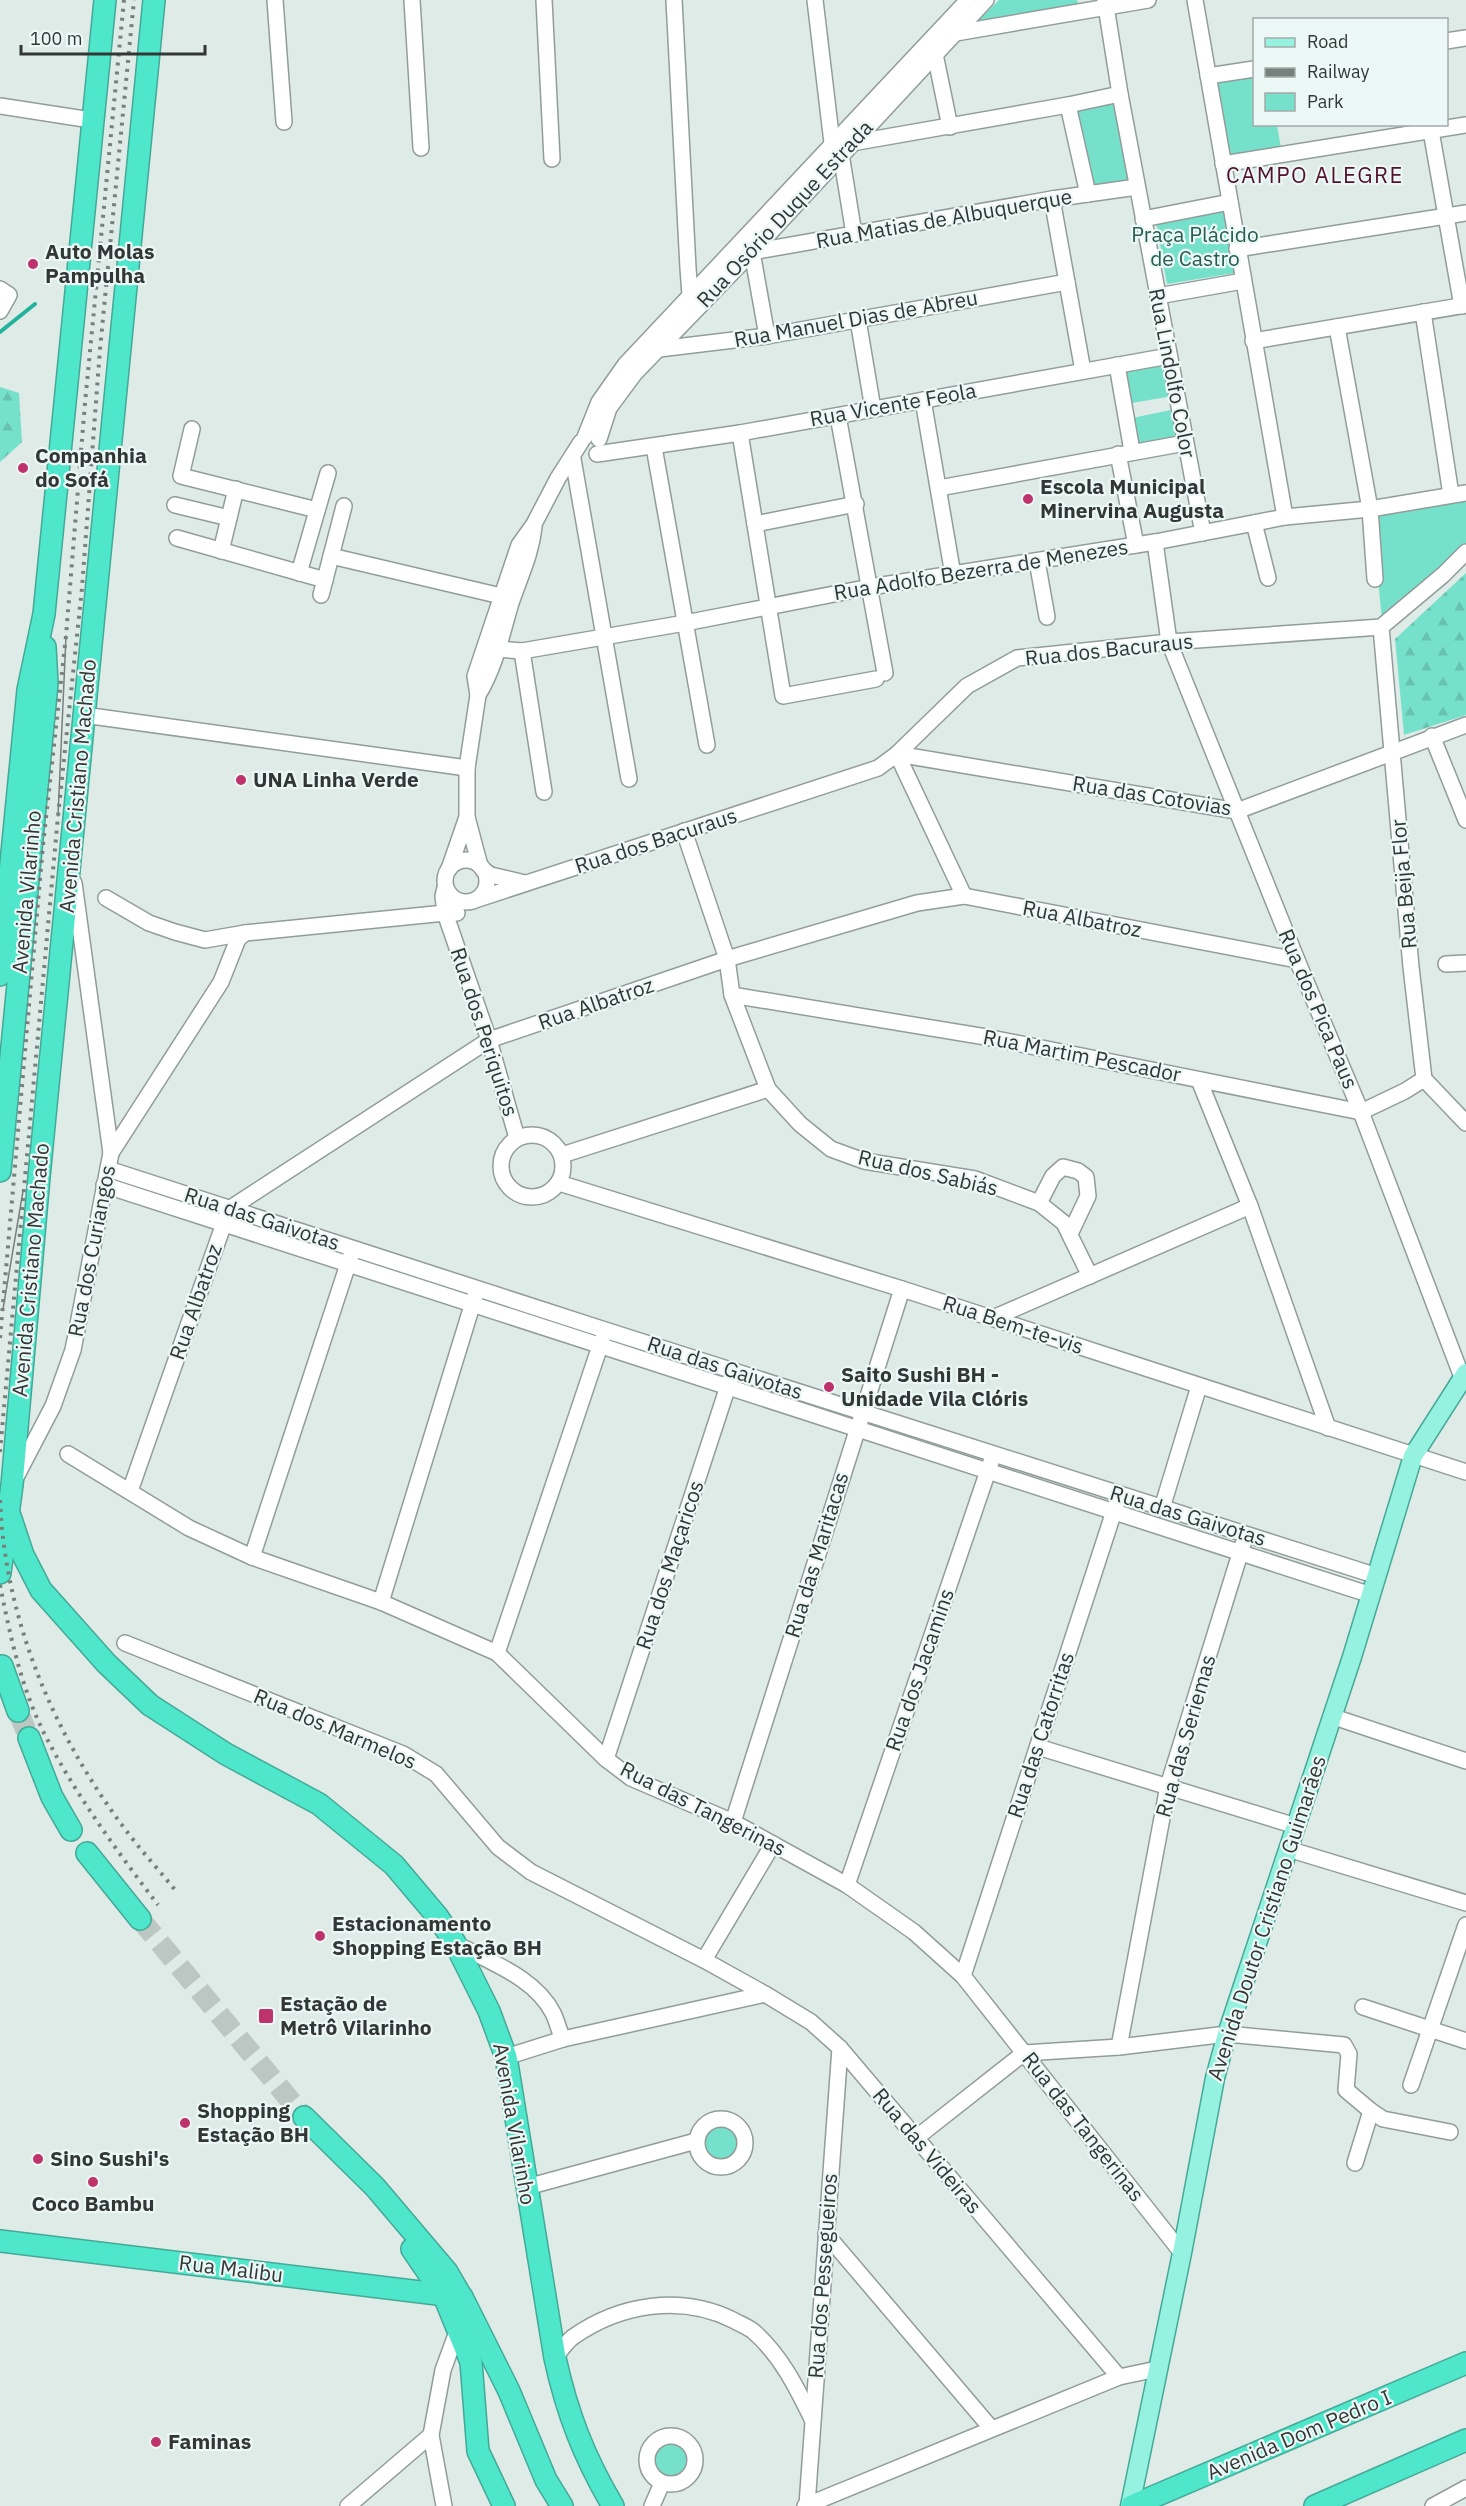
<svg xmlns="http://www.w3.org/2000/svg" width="1466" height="2506" font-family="'IBM Plex Sans',sans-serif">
<defs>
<pattern id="forest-firs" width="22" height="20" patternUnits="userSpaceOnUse" patternTransform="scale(1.5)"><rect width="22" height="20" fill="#76e1cb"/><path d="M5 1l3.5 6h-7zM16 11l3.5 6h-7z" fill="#67c2af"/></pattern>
</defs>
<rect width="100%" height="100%" fill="#deebe7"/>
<g fill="#76e1cb">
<path d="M999,0H1077L1079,7L975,24Z"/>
<path d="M1254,70V124L1277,125L1281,148L1228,158L1212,78Z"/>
<path d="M1115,101L1132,183L1092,191L1075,109Z"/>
<path d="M1224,210L1235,273L1167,284L1156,222Z"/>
<path d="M1167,360L1173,396L1132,403L1126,369Z"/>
<path d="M1176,409L1182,440L1137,446L1132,418Z"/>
<path d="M1466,495V545L1440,572L1382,620L1371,509Z"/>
<circle cx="721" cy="2142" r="19"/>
<circle cx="671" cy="2460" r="19"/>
</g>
<g fill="url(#forest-firs)">
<path d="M0,387L19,393L22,442L0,462Z"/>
<path d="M1466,573V715L1404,735L1395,639Z"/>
</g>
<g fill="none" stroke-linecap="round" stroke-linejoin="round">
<path stroke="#23b29b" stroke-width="4" d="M0,332L35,304"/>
<g stroke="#bcc7c4" stroke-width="21" stroke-dasharray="21 10" stroke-linecap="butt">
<path d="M18,1711L29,1738"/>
<path d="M140,1919L304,2117"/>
</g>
<defs>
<g id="minor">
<path d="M275,0L284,122"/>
<path d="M412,0L421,148"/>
<path d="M544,0L552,159"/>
<path d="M674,0L688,268L690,295L694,298"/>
<path d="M815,0L832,143L835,147"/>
<path d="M1105,0L1120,94L1203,533"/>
<path d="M1195,0L1285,517"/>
<path d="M956,33L1148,0"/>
<path d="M1446,41L1466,38"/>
<path d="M930,49L935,54L950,127"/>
<path d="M1208,76L1254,69"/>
<path d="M1068,105L1088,194"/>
<path d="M0,106L91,120"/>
<path d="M1431,131L1462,306"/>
<path d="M852,143L1068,105L1120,94"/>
<path d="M841,154L854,234"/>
<path d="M1223,164L1466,125"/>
<path d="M1052,199L1083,371"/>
<path d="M1143,219L1230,202"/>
<path d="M1237,249L1466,213"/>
<path d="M752,252L1052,199L1137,187"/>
<path d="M752,252L767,336"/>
<path d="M0,289L9,295L0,311"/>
<path d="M1158,296L1243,281"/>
<path d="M1423,312L1451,495"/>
<path d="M858,320L873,409"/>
<path d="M1337,327L1370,509L1375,579"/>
<path d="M1253,341L1466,305"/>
<path d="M656,346L659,349L767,336L1067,282"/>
<path d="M1117,365L1132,451"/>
<path d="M923,400L953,575"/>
<path d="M838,416L885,673"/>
<path d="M192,429L181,476L317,510"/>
<path d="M740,433L783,696L876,679"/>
<path d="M585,437L599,402L625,365L968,0"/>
<path d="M599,439L609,408L635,373L752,252L986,0"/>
<path d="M654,447L707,745"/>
<path d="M597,454L740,433L1169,356"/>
<path d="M1118,454L1136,545"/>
<path d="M573,459L629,779"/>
<path d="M939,488L1185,443"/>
<path d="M175,505L229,518"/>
<path d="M1254,523L1268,578"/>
<path d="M755,524L856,504"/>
<path d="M177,538L325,580"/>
<path d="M1155,542L1169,642L1297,960L1361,1112L1462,1377"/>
<path d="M221,551L236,489"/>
<path d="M331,556L501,596"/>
<path d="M1037,561L1047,617"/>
<path d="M299,573L328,473"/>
<path d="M321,595L344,506"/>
<path d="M1381,627L1411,967L1424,1079L1466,1123"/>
<path d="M497,649L522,651L685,623L870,587L1155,542L1285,517L1370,509L1466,493"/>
<path d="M522,651L544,792"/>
<path d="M478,695C495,668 502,633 511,603C520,576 531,555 534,527"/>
<path d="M84,715L467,768"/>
<path d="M1432,736L1466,820"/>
<path d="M897,754L1237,811L1466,725"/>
<path d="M897,754L964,896"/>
<path d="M467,817L480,866"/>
<path d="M684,831L727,959L732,995L768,1089L800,1124L831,1149L864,1161L975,1179L1039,1203L1064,1223L1090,1276"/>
<circle cx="466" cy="881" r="21"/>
<path d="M449,869L467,817V768L478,695L475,676L519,545L534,524L558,478L581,442"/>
<path d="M483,870L491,875L525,883"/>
<path d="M74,883L111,1153"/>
<path d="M445,888L443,896L445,913L489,1040L517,1138"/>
<path d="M106,898L149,923L175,932L205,940L245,933L445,913H457"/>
<path d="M478,899L878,768L897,754L967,686L1017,658L1169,642L1381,627L1443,575L1466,552"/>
<path d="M1446,964L1466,963"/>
<path d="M732,995L986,1037L1361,1112L1405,1091L1424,1079"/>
<path d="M1199,1080L1250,1206L1328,1428"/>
<circle cx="532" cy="1166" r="31"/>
<path d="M562,1155L768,1089"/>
<path d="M108,1169L605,1330L1377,1576"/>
<path d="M559,1183L902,1289L1466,1472"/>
<path d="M104,1185L1371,1595"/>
<path d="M1039,1203L1053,1176L1063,1167L1078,1171L1086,1177L1088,1196L1070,1234"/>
<path d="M993,1318L1250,1206"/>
<path d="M68,1454L189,1528L252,1557L381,1602L497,1653L606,1759L631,1778L733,1822L847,1885L914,1932L963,1976L1182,2253"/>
<path d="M16,1477L53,1406L73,1350L111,1153L221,982L238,939L245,933"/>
<path d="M130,1491L229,1209L489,1040L727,959L917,903L964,896L1297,960"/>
<path d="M1162,1508L1199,1386"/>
<path d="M252,1557L351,1255"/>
<path d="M381,1602L475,1296"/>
<path d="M125,1643L403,1754L436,1774L498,1847L531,1872L704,1960L765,1994L811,2022L840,2048L1119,2377"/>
<path d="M497,1653L602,1340"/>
<path d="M1331,1716L1466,1761"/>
<path d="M1038,1747L1296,1826"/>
<path d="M606,1759L730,1380"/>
<path d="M733,1822L902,1289"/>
<path d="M1288,1849L1466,1903"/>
<path d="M847,1885L991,1462"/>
<path d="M455,1943C489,1962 535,1977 553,2013C557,2021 559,2031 563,2039"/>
<path d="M704,1960L773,1844"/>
<path d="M963,1976L1117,1502"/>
<path d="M1363,2007L1466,2041"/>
<path d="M1119,2047L1168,1786L1243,1544"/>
<path d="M1024,2053L1119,2047L1227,2034L1344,2045L1349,2054L1346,2090L1371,2111L1383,2119L1450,2132"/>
<path d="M506,2057L563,2039L765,1994"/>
<path d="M1411,2085L1466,1925"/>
<circle cx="721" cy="2143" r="24"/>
<path d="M916,2138L1024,2053"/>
<path d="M1355,2163L1371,2111"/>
<path d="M527,2187L696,2141"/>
<path d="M826,2234L991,2428"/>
<path d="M555,2358C560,2351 566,2342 573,2337C620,2304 681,2294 733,2320C740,2324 748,2327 753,2331C780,2354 797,2388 812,2419"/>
<circle cx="671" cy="2460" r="24"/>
<path d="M807,2505L840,2048"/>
<path d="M348,2506L431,2435"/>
<path d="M444,2506L431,2435L443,2370L458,2329"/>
<path d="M652,2506L662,2483"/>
<path d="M805,2506L1119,2377L1157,2369"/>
<path d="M1433,2506L1466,2488"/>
</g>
<path id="major" d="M1130,2506L1182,2253L1215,2078L1227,2034L1352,1657L1413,1456L1466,1373"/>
<g id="highway">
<path d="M0,975L28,690L44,614L105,0"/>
<path d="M0,1171L47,683L45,647"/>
<path d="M10,1516L23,1555L41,1590L106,1663L150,1705L226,1754L319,1804L394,1865L437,1916L455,1943L489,2011L506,2057L555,2358C567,2413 584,2457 613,2506"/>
<path d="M0,1573L12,1485L39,1177L154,0"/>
<path d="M2,1666L18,1711"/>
<path d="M29,1738L52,1797L71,1830"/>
<path d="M87,1853L140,1919"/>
<path d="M304,2117L375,2187L447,2272L465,2303L509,2391L546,2480L562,2506"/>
<path d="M0,2241L462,2297"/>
<path d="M412,2249L444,2296L471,2362L478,2451L504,2506"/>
<path d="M1132,2506L1466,2363"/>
<path d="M1315,2506L1466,2440"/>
</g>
</defs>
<use href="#minor" stroke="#919d9a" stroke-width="18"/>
<use href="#major" stroke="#44a997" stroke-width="21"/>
<use href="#highway" stroke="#44a997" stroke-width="24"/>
<use href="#minor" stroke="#fff" stroke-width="15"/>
<use href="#major" stroke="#95f1e0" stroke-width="18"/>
<use href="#highway" stroke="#4ee7cb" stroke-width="21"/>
<g stroke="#78807e" stroke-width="1.5">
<path d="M58,816L66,636"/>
<path d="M3,1309L23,1191"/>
</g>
<g stroke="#78807e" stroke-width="4" stroke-dasharray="3 6" stroke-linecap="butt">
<path d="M0,1338L43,845L66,636L85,403L124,0"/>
<path d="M0,1452L58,816L82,588L100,349L134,0"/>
<path d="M0,1500C5,1621 55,1738 128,1833C143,1853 160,1871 175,1890"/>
<path d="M0,1585C10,1635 21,1687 44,1733C75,1794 117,1851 158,1905"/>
</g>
</g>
<g fill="#be336c" stroke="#ecf8f5" stroke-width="2">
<circle cx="33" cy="264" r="6"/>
<circle cx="23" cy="468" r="6"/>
<circle cx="1028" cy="499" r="6"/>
<circle cx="241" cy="780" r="6"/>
<circle cx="829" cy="1387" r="6"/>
<circle cx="320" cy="1936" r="6"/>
<rect x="258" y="2008" width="16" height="16" rx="3"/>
<circle cx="185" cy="2123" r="6"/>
<circle cx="38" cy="2159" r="6"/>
<circle cx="93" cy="2182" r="6"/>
<circle cx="156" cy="2442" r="6"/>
</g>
<g text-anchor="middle" stroke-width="4.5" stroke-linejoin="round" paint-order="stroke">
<g font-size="21" fill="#323736" stroke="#ecf8f5">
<text transform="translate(785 214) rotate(-47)" y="7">Rua Osório Duque Estrada</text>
<text transform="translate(944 219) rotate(-10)" y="7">Rua Matias de Albuquerque</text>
<text transform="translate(856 319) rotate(-10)" y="7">Rua Manuel Dias de Abreu</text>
<text transform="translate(1172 373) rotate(79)" y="7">Rua Lindolfo Color</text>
<text transform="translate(893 405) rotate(-10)" y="7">Rua Vicente Feola</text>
<text transform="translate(981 570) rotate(-9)" y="7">Rua Adolfo Bezerra de Menezes</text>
<text transform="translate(1109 650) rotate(-6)" y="7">Rua dos Bacuraus</text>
<text transform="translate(78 786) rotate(-85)" y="7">Avenida Cristiano Machado</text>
<text transform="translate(1152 796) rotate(9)" y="7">Rua das Cotovias</text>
<text transform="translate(656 841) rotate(-18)" y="7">Rua dos Bacuraus</text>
<text transform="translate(1404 884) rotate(-95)" y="7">Rua Beija Flor</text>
<text transform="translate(27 892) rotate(-85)" y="7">Avenida Vilarinho</text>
<text transform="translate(1082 919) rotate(11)" y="7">Rua Albatroz</text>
<text transform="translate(596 1004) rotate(-19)" y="7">Rua Albatroz</text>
<text transform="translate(1318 1009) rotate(67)" y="7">Rua dos Pica Paus</text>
<text transform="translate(484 1032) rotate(72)" y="7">Rua dos Periquitos</text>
<text transform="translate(1082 1056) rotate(11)" y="7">Rua Martim Pescador</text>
<text transform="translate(928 1173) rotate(13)" y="7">Rua dos Sabiás</text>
<text transform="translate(262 1219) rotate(18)" y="7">Rua das Gaivotas</text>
<text transform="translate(92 1251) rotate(-79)" y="7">Rua dos Curiangos</text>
<text transform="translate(31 1270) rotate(-85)" y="7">Avenida Cristiano Machado</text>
<text transform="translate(196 1302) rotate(-71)" y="7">Rua Albatroz</text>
<text transform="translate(1013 1325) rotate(18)" y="7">Rua Bem-te-vis</text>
<text transform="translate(725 1368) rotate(18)" y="7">Rua das Gaivotas</text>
<text transform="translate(1188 1516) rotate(17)" y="7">Rua das Gaivotas</text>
<text transform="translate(817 1555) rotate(-73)" y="7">Rua das Maritacas</text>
<text transform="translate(670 1565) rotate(-72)" y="7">Rua dos Maçaricos</text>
<text transform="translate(920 1670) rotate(-71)" y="7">Rua dos Jacamins</text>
<text transform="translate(335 1729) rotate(23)" y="7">Rua dos Marmelos</text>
<text transform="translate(1041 1735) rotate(-72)" y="7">Rua das Catorritas</text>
<text transform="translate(1186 1736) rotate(-74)" y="7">Rua das Seriemas</text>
<text transform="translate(703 1809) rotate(27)" y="7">Rua das Tangerinas</text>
<text transform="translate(1267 1918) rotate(-72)" y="7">Avenida Doutor Cristiano Guimarães</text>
<text transform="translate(514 2124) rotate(80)" y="7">Avenida Vilarinho</text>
<text transform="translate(1083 2127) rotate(52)" y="7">Rua das Tangerinas</text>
<text transform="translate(927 2151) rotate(50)" y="7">Rua das Videiras</text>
<text transform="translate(231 2269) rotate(7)" y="7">Rua Malibu</text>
<text transform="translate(823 2276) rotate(-86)" y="7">Rua dos Pessegueiros</text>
<text transform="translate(1299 2435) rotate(-23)" y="7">Avenida Dom Pedro I</text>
</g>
<g font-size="21" fill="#275d52" stroke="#ecf8f5">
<text x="1195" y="242">Praça Plácido<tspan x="1195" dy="24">de Castro</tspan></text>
</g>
<g font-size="21" font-weight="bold" fill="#323736" stroke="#ecf8f5" text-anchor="start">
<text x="45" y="259">Auto Molas<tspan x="45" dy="24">Pampulha</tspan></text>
<text x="35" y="463">Companhia<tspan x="35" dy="24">do Sofá</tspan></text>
<text x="1040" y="494">Escola Municipal<tspan x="1040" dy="24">Minervina Augusta</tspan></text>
<text x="253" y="787">UNA Linha Verde</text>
<text x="841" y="1382">Saito Sushi BH -<tspan x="841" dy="24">Unidade Vila Clóris</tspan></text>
<text x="332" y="1931">Estacionamento<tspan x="332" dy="24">Shopping Estação BH</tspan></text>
<text x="280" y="2011">Estação de<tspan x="280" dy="24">Metrô Vilarinho</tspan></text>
<text x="197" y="2118">Shopping<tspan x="197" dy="24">Estação BH</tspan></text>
<text x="50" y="2166">Sino Sushi's</text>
<text x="93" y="2211" text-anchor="middle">Coco Bambu</text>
<text x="168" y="2449">Faminas</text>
</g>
<g font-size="22" letter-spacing="1.5" fill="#52102b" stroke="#ecf8f5">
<text x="1315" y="183">CAMPO ALEGRE</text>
</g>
</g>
<rect x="1253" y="18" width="195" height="108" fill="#ecf8f5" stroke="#a2aba9" stroke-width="1.5"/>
<rect x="1265" y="38" width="30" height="9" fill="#95f1e0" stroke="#a2aba9" stroke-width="1.5"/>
<text x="1307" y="48" font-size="18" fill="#323736">Road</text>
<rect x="1265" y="68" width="30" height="9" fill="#78807e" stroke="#a2aba9" stroke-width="1.5"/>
<text x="1307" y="78" font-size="18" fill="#323736">Railway</text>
<rect x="1265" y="93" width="30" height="18" fill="#76e1cb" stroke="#a2aba9" stroke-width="1.5"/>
<text x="1307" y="108" font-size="18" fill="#323736">Park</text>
<path d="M21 45v9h184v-9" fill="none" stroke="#323736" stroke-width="3"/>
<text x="30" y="45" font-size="18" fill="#323736" stroke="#ecf8f5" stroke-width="4.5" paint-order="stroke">100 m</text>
</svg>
